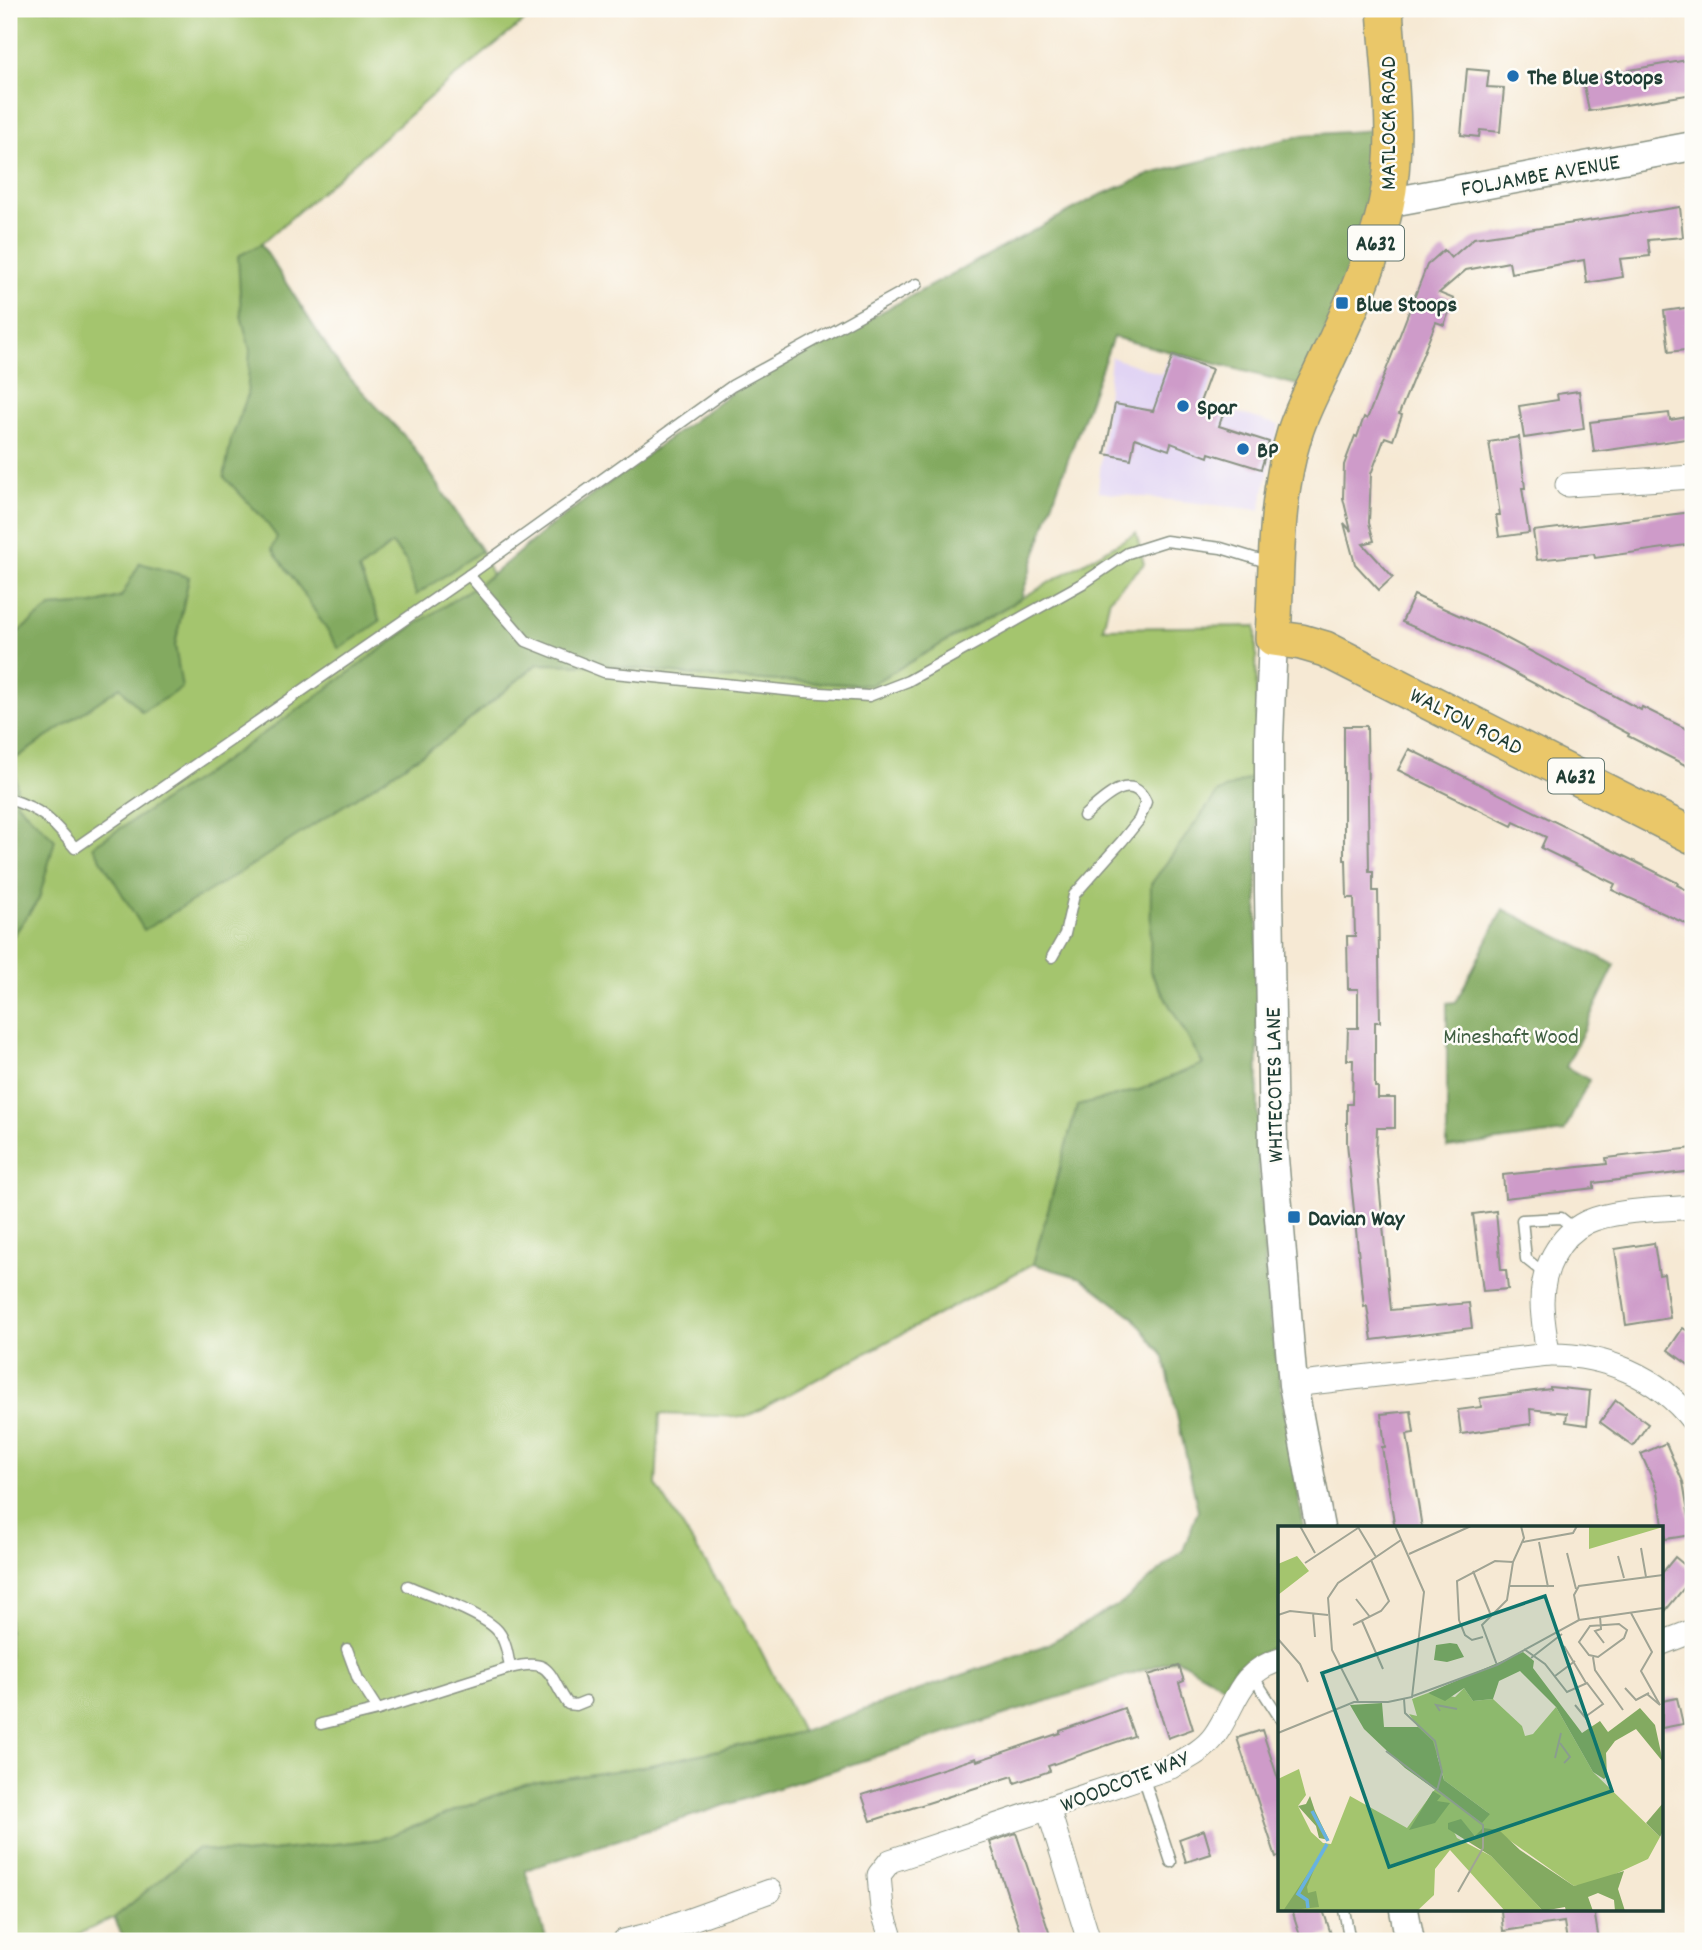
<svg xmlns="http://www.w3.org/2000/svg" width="1702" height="1950" font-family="Dekko,sans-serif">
<rect width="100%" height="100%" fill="#fdfcf7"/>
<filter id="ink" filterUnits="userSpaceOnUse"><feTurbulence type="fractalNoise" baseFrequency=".0143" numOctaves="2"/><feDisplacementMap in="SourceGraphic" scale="14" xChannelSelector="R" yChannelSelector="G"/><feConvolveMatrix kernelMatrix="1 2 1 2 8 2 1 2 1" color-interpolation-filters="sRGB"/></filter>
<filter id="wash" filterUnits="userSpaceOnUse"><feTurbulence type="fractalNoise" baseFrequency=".00686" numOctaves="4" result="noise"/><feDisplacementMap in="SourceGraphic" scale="28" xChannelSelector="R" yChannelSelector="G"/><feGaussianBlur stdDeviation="1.57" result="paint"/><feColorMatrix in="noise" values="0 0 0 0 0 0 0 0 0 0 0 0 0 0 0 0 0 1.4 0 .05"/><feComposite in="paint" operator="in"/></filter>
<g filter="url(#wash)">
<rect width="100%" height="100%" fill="#f6e9d4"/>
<path fill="#e1d4f4" d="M1172,353L1216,368L1205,403L1279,425L1260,510L1098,492L1111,357L1161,374Z"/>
<path fill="#a4c56e" stroke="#628151" stroke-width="2" d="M9,9H539L430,97L261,244L341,369L410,442L481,550L492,575L409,629L306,704L208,772L93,846L363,791L449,737L537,664L603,665L718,678L870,685L1136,533L1144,564L1110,598L1103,628L1256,626L1257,775L1150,971L1203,1064L1139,1090L1077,1106L1033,1264L746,1417L660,1414L656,1485L757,1643L802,1732L641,1767L525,1784L381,1839L245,1854L197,1849L114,1918L63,1941H9V942L39,899L17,803L15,759L120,687L181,688L175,645L189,577L93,604L51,607L9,639Z"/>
<g fill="#83aa61" stroke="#51744a" stroke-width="2">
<path d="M1375,130L1370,195L1352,281L1305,387L1113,337L1058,487L1021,598L870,685L718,678L603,665L537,664L449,737L249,867L144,930L93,846L208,772L306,704L409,629L492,575L549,527L732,392L1098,196L1151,174L1303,135Z"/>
<path d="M261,244L341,369L410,442L481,551L416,595L406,561L392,544L359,570L380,621L339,649L302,591L272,549L277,537L262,517L224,477L231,440L247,397L250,350L241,315L238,256Z"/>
<path d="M140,563L189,577L175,645L182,688L142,712L120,687L15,759L17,803L55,840L39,899L9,942V639L51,607L93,604L121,597Z"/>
<path d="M1257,775L1258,1153L1268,1307L1304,1528H1280V1644L1236,1666L1224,1686L1177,1659L525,1870L547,1941H125L114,1918L197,1849L245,1854L381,1839L525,1784L641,1767L802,1732L1046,1645L1122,1603L1183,1551L1198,1510L1164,1357L1134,1318L1081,1278L1033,1264L1077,1106L1139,1090L1203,1064L1150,971L1151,884L1218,792Z"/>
<path d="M1503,909L1615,965L1566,1067L1589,1080L1564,1132L1447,1148V1003L1456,1002Z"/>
</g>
<g id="blocks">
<g fill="#ce9bc9">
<path d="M1693,59V94L1589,111L1583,80L1629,73V70Z"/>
<path d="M1467,69L1489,71L1487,87L1504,88L1500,132L1480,130L1479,137L1461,135Z"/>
<path d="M1680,207L1683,237L1648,240L1650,256L1620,259L1623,277L1587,283L1584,260L1511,273L1509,262L1466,270L1439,293L1454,299L1444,325L1436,322L1399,414L1402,415L1393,440L1385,437L1371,474L1369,523L1374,541L1363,544L1393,577L1379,590L1355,564L1344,523L1351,531L1343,498L1344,465L1355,436L1357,437L1364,417L1367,419L1427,265L1444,250L1451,258L1474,238Z"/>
<path d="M1693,307V349L1669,352L1664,311Z"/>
<path d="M1173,355L1212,369L1199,405L1223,414L1219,426L1269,442L1261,469L1209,453L1208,457L1171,443L1169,450L1135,438L1131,459L1105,454L1115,404L1153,411Z"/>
<path d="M1579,391L1584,429L1524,438L1519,406L1558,400L1557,394Z"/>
<path d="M1669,413L1670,420L1693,416V438L1594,452L1590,422Z"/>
<path d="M1519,437L1525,488H1522L1529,533L1499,537L1496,515H1500L1489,442Z"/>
<path d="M1693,512V544L1595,558L1594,554L1537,560L1533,531Z"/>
<path d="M1414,595L1489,629L1641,710L1642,707L1693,732V769L1628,736L1629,734L1488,659L1402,622Z"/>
<path d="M1344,726H1367L1369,872H1373V891H1378L1380,1022H1375V1087H1378V1098H1395V1128H1377L1376,1151L1391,1310L1469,1303L1472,1328L1372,1340L1367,1306L1364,1307L1347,1143V1104H1352L1353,1060H1347L1348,1028H1358V989H1348L1347,936H1355L1354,898H1347L1346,860H1344Z"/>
<path d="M1409,749L1678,883L1677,885L1693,893V927L1612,890L1615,884L1541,848L1546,837L1514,822L1512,826L1398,770Z"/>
<path d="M1693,1148V1171L1594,1183V1188L1505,1198L1503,1175L1607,1164L1606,1158Z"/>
<path d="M1496,1211L1501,1270H1506L1508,1289L1483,1291L1473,1214Z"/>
<path d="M1654,1243L1659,1275L1664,1274L1670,1318L1626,1325L1615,1249Z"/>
<path d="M1683,1328L1693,1335V1368L1668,1350Z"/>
<path d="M1550,1387L1590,1391L1587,1425L1566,1422L1567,1413L1530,1409L1531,1424L1461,1434L1458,1410L1481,1407L1480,1398L1550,1389Z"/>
<path d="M1616,1400L1648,1424L1633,1446L1600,1422Z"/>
<path d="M1411,1411L1414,1433L1407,1434L1422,1528H1395L1382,1447H1385L1381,1414Z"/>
<path d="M1666,1443L1683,1482L1692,1535L1665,1539L1658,1491L1641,1454Z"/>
<path d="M1675,1557L1693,1572V1577L1662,1615V1573Z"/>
<path d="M1179,1666L1184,1681L1179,1683L1193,1729L1168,1738L1148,1675Z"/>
<path d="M1677,1698L1683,1724L1662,1728V1701Z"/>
<path d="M1124,1708L1134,1736L1048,1766L1050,1771L1015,1783L1013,1776L871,1821L862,1795L976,1758L977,1761L1060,1733V1731Z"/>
<path d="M1262,1730L1280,1785V1856L1276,1857L1237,1738Z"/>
<path d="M1204,1830L1211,1854L1186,1862L1179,1839Z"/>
<path d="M1016,1833L1052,1941H1023L990,1842Z"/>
<path d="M1292,1910H1323L1331,1934L1305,1941L1303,1934L1300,1935Z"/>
<path d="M1501,1910H1594L1599,1941H1567L1564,1922L1503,1931Z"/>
</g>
</g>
</g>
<g filter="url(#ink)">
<use href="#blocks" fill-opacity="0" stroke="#8a9384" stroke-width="2"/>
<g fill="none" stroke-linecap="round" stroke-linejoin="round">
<defs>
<g id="service">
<path d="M469,575L526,641L604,672L805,692L869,696L908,681L1085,582L1128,553L1166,541L1221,548L1270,563"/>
<path d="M9,799C44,810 52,821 75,848L469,575L732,386L917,284"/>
<path d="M1052,957L1065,934L1074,895L1122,841L1139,820L1146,802C1131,769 1101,801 1084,816"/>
<path d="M1545,1274L1526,1259L1522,1220L1561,1218L1576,1230"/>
<path d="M408,1586C431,1596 484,1614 498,1631C506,1641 508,1656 510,1668C553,1657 547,1674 568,1704L576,1705L586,1701"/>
<path d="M347,1649L358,1679L378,1710L510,1668"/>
<path d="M1251,1673L1280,1718"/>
<path d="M321,1724L378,1710"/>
<path d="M1143,1776L1171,1862"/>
<path d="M1344,1910L1350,1941"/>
</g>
<g id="minor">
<path d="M1567,485L1693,477"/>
<path d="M1548,1355C1546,1338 1542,1319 1542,1302C1542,1270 1558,1236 1587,1222C1615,1209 1662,1210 1693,1207"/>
<path d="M1293,1385L1548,1355C1604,1354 1658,1376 1693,1421"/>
<path d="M1662,1643L1693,1631"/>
<path d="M1048,1808L1089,1941"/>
<path d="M624,1941L648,1935L770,1891"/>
<path d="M892,1941L882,1909L879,1875L890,1861L1171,1767C1186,1759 1205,1750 1215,1735C1237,1703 1238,1672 1280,1660"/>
</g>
<g id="tertiary">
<path d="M1386,203L1693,146"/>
<path d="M1273,638L1269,738V891L1273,1146L1293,1385L1320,1528"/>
<path d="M1404,1910L1410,1941"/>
</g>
<path id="primary" d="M1385,9C1389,72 1400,142 1386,205C1373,261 1349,312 1325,364C1315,386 1302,409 1295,432C1274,499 1277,569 1273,638L1301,642L1325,649L1693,836"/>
</defs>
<use href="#service" stroke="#8a9384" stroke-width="13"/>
<use href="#minor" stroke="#8a9384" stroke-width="25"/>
<use href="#tertiary" stroke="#8a9384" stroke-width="31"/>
<use href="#primary" stroke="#8a9384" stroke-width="38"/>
<use href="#service" stroke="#fff" stroke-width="10"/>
<use href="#minor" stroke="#fff" stroke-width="23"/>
<use href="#tertiary" stroke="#fff" stroke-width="28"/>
<use href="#primary" stroke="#eac769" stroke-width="35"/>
</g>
</g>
<g fill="#1f6fb2" stroke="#fdfcf7" stroke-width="2.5">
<circle cx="1513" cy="76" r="7"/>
<rect x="1335" y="296" width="14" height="14" rx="3.5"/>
<circle cx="1183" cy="406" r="7"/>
<circle cx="1243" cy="449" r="7"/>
<rect x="1287" y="1210" width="14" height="14" rx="3.5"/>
</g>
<g text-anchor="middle" stroke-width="5" stroke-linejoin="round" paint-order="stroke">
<g fill="#fdfcf7" stroke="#62766e" stroke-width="2">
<rect x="1348" y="225.5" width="56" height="35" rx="5"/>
<rect x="1548" y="758.5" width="56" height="35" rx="5"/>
</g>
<g font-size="21" font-weight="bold" fill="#1f3d34">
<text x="1376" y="250">A632</text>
<text x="1576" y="783">A632</text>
</g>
<g font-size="23" font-weight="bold" fill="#1f3d34" stroke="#fdfcf7" text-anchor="start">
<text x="1527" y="84">The Blue Stoops</text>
<text x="1356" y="311">Blue Stoops</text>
<text x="1197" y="414">Spar</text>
<text x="1257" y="457">BP</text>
<text x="1308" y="1225">Davian Way</text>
</g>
<g font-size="23" fill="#1f3d34" stroke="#fdfcf7">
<text transform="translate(1387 123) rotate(-90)" y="8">MATLOCK ROAD</text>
<text transform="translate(1540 174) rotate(-10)" y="8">FOLJAMBE AVENUE</text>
<text transform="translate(1467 720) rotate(27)" y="8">WALTON ROAD</text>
<text transform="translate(1273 1085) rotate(-91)" y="8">WHITECOTES LANE</text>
<text transform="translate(1124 1780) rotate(-21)" y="8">WOODCOTE WAY</text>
</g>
<g font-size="23" fill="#405f42" stroke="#fdfcf7">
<text x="1511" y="1043">Mineshaft Wood</text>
</g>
</g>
<g transform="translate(1278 1526)">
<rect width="385" height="385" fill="#f6e9d4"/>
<path d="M311,0H385V1L311,23ZM19,30L31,45L0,69V38ZM186,162L195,175L215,173L244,200L247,210L255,208L278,181L315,246L382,311L370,333L320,356L296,360L224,309L197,310L183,294L175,304L179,312L213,330L265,385H227L172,324L157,343L156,369L139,385H0V253L21,243L28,269L20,280L33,306L45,317L53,318L72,270L129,302L158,262L212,288L166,254L161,232L131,188L139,190L134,173L150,167L177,171Z" fill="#a4c56e"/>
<path d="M172,117L179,118L186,131L169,136L156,134L158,119ZM245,126L256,135L255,142L304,207L322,195L330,206L362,182L377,199L385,236L358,203L337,215L328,227L329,250L326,253L315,246L278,181L242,145L221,155L215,173L195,175L186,162L167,175L150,167ZM104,177L106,201H140L155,215L166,254L212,288L204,297L127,242L86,203L72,179ZM155,265L163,270L159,275L172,277L157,297L131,304ZM32,270L37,285L51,314L41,312L38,300L20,280L28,278ZM385,277V305L382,311L368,297ZM183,293L197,310L205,302L221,304L242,324L296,360L346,345L340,363L347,385H337L336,374L320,367L310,371L315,385H288L287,381L265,385L213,330L170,303V297ZM41,331L29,361L30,367L38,365L41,381L5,385Z" fill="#83aa61"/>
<path fill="none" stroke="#68b2e0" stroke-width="3.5" d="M34,285L50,315M30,382L29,374L20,368L49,318"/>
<path fill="none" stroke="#a0a494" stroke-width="2" d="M22,0L37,27M80,1L98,31M245,16L295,7L299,0M261,16L270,61M363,22L368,51M289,27L298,63M131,28L193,0M340,30L346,52M27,37L80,2M195,45L212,87M232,60H276M78,73L92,91M35,87L37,111M353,87L374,126L363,145L382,179L369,168M0,89L12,85L50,89M322,90L323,103L317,105L326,117M301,94L296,69L301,60L385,49M84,95L105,143M341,98L349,104L346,112L320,131L311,129L301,116L312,100ZM75,99L103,85L111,75L93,34M205,111L194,114L187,109L181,94L179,55L217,35L235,36M0,113L22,138L30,156M286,120L308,157M246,123L267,138L289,166L309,157L325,178L307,191M315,131L317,144L345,184M253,132L284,108M219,139L204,99L229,74L235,36L246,12L243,0M277,150L297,135M347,162L358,174L371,167M135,170L219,139L301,94L385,82M126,173L127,187L157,215L164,246L159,265M80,175L54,124L50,72L60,57L123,14M297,179L311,196M162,185L158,179L179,183M0,207L76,176H110L134,171L146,66L117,0M282,217L292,231L286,237M108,225L205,299V322L180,366M277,232L283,207"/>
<path fill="#0f766e" fill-opacity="0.15" stroke="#0f766e" stroke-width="3.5" d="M267,70L334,265L111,341L44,147Z"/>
<rect width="385" height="385" fill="none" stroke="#1f3d34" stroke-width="3.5"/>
</g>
<rect width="1702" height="1950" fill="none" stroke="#fdfcf7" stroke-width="35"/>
</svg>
